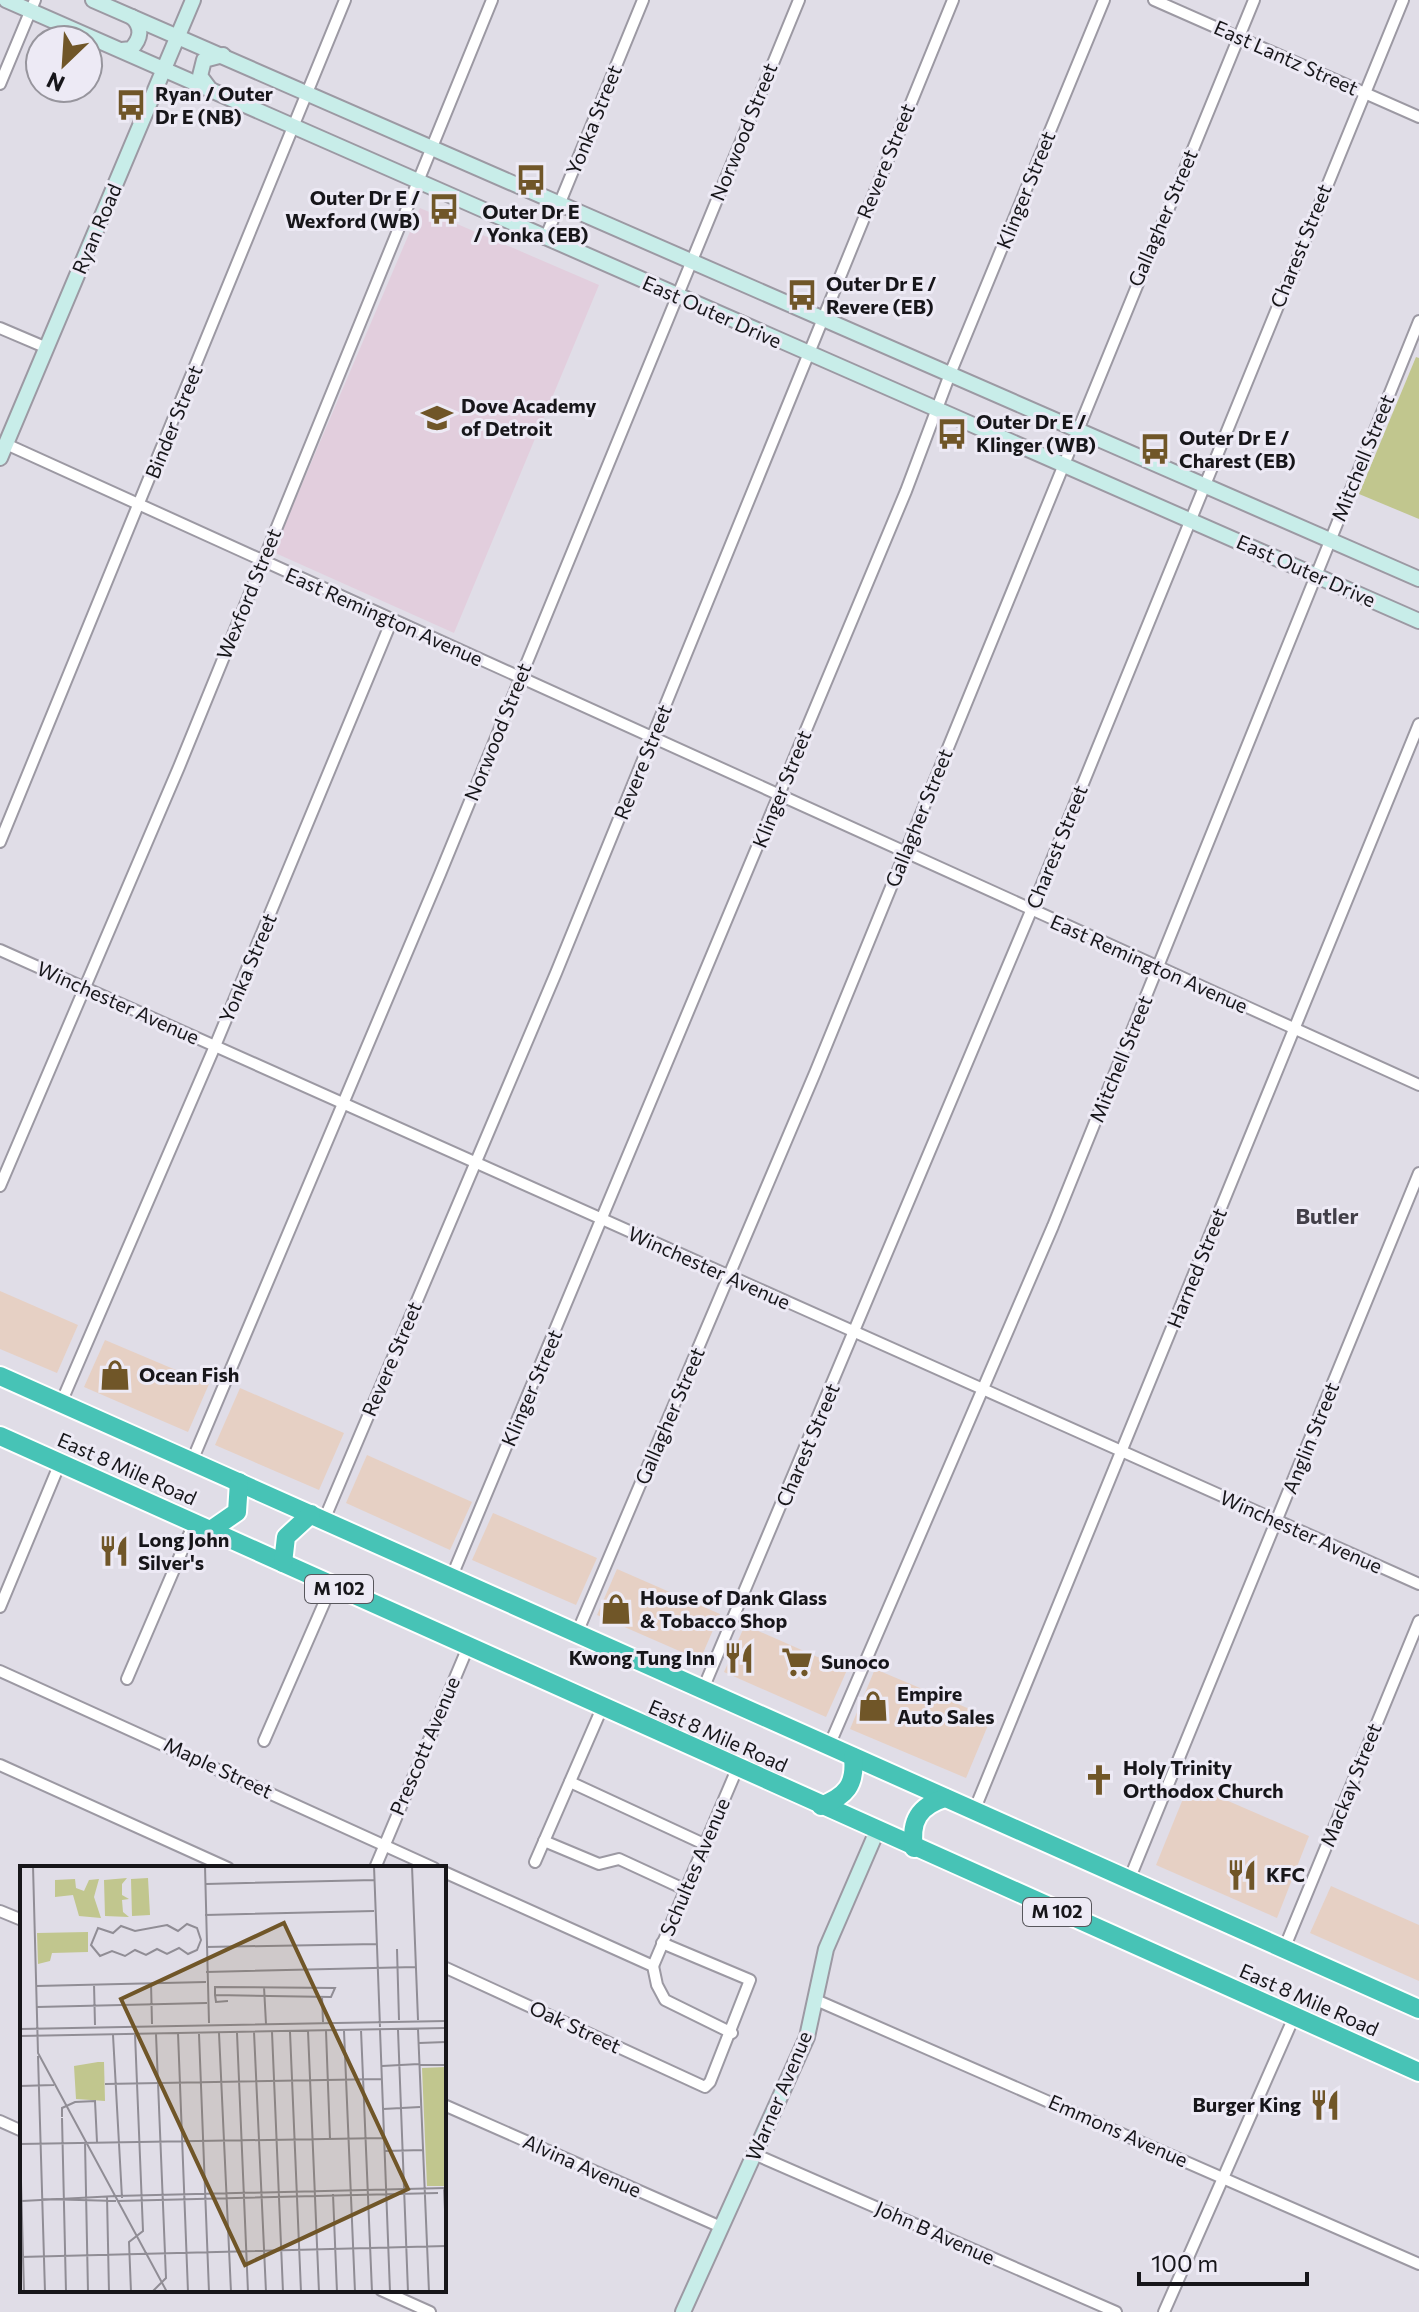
<svg xmlns="http://www.w3.org/2000/svg" width="1419" height="2312" font-family="Commissioner,sans-serif">
<rect width="100%" height="100%" fill="#e0dde7"/>
<g fill="#e6d0c4">
<path d="M0,1291L78,1325L57,1373L0,1349Z"/>
<path d="M105,1340L209,1384L188,1432L84,1387Z"/>
<path d="M240,1388L344,1433L319,1490L215,1445Z"/>
<path d="M367,1455L472,1502L450,1550L346,1503Z"/>
<path d="M493,1513L597,1558L576,1605L472,1560Z"/>
<path d="M617,1569L720,1614L700,1660L597,1615Z"/>
<path d="M745,1625L847,1670L826,1717L724,1672Z"/>
<path d="M875,1669L991,1718L966,1778L850,1729Z"/>
<path d="M1189,1784L1309,1836L1277,1918L1156,1865Z"/>
<path d="M1331,1886L1419,1925V1981L1310,1933Z"/>
</g>
<path fill="#e2cedd" d="M420,208L599,285L454,633L273,552Z"/>
<path fill="#c1c68e" d="M1416,357L1419,358V519L1359,494Z"/>
<g fill="none" stroke-linecap="round" stroke-linejoin="round">
<defs>
<g id="street">
<path d="M1154,0L1419,117"/>
<path d="M0,84L35,0"/>
<path d="M545,239L643,0"/>
<path d="M0,328L47,348"/>
<path d="M6,444L1419,1085"/>
<path d="M0,842L345,0"/>
<path d="M0,950L1419,1584"/>
<path d="M0,1186L179,767L492,0"/>
<path d="M61,1403L215,1046L392,620"/>
<path d="M192,1461L440,874L799,0"/>
<path d="M324,1520L556,973L953,0"/>
<path d="M452,1576L906,491L950,374L1104,0"/>
<path d="M0,1607L60,1463"/>
<path d="M577,1633L815,1073L1254,0"/>
<path d="M0,1671L434,1868"/>
<path d="M127,1679L194,1523"/>
<path d="M703,1689L1031,911L1403,0"/>
<path d="M264,1741L332,1585"/>
<path d="M829,1746L1053,1226L1419,321"/>
<path d="M0,1765L228,1868"/>
<path d="M570,1782L704,1844"/>
<path d="M974,1811L1419,724"/>
<path d="M544,1841L599,1864L619,1859L684,1889"/>
<path d="M535,1862L602,1708"/>
<path d="M375,1868L468,1647"/>
<path d="M444,1872L653,1966L657,1985L665,2000L732,2033"/>
<path d="M1129,1880L1419,1173"/>
<path d="M0,1911L22,1920"/>
<path d="M1284,1949L1419,1621"/>
<path d="M653,1966L737,1769"/>
<path d="M444,1967L705,2087L710,2082L750,1980L662,1943"/>
<path d="M816,2000L1419,2264"/>
<path d="M444,2105L721,2227"/>
<path d="M0,2121L22,2131"/>
<path d="M754,2154L1116,2312"/>
<path d="M381,2290L430,2312"/>
<path d="M1164,2312L1294,2017"/>
</g>
<g id="secondary">
<path d="M6,0L1419,621"/>
<path d="M93,0L1419,579"/>
<path d="M122,50L131,49C141,39 143,27 132,17"/>
<path d="M209,88L200,76L204,60L223,55"/>
<path d="M0,458L193,0"/>
<path d="M683,2312L807,2037L826,1949L877,1831"/>
</g>
<g id="highway">
<path d="M0,1376L1419,2009"/>
<path d="M0,1436L1419,2072"/>
<path d="M211,1530L237,1512L239,1482"/>
<path d="M283,1563L286,1537L311,1514"/>
<path d="M821,1806C846,1796 856,1785 853,1757"/>
<path d="M914,1848C910,1821 919,1806 945,1798"/>
</g>
</defs>
<use href="#street" stroke="#9c99a3" stroke-width="14"/>
<use href="#secondary" stroke="#9c99a3" stroke-width="18"/>
<use href="#highway" stroke="#fff" stroke-width="22"/>
<use href="#street" stroke="#fff" stroke-width="10"/>
<use href="#secondary" stroke="#c8ede9" stroke-width="14"/>
<use href="#highway" stroke="#47c3b6" stroke-width="18"/>
</g>
<defs>
<symbol id="bus-bare" viewBox="-9 -9 18 18"><path d="M-5-6H5V4H4V6H2V4H-2V6H-4V4H-5ZM-3.5-4V0h7V-4ZM-3.5 1.2v1.5H-2V1.2ZM2 1.2v1.5H3.5V1.2Z" fill="#705628" stroke="#edeaf5" stroke-width="2.5" paint-order="stroke"/></symbol>
<symbol id="school-bare" viewBox="-9 -9 18 18"><path d="M0-5L7-2L0 1L-7-2ZM-4 1L0 2.5L4 1V4Q0 6-4 4Z" fill="#705628" stroke="#edeaf5" stroke-width="2.5" paint-order="stroke"/></symbol>
<symbol id="shop-bare" viewBox="-9 -9 18 18"><path d="M-5-2.5h2.3a2.7 3.5 0 0 1 5.4 0H5L5.5 6h-11ZM-1.5-2.5h3a1.5 2.3 0 0 0-3 0Z" fill="#705628" stroke="#edeaf5" stroke-width="2.5" paint-order="stroke"/></symbol>
<symbol id="restaurant-bare" viewBox="-9 -9 18 18"><path d="M-5-6h1v4h1v-4h1v4h1v-4h1v5L-1.5 .5V6h-2V.5L-5-1ZM5-6V6H3V1.5H1.5Q1.5-4 5-6Z" fill="#705628" stroke="#edeaf5" stroke-width="2.5" paint-order="stroke"/></symbol>
<symbol id="supermarket-bare" viewBox="-9 -9 18 18"><path d="M-6-5.5h2.5l.6 2H6L4.5 2H-2.5L-4.4-4H-6ZM-1.5 3.2a1.3 1.3 0 1 0 .1 0ZM3 3.2a1.3 1.3 0 1 0 .1 0Z" fill="#705628" stroke="#edeaf5" stroke-width="2.5" paint-order="stroke"/></symbol>
<symbol id="church-bare" viewBox="-9 -9 18 18"><path d="M-1.2-6h2.4v3.5h3.3v2.4h-3.3V6h-2.4V-.1h-3.3v-2.4h3.3Z" fill="#705628" stroke="#edeaf5" stroke-width="2.5" paint-order="stroke"/></symbol>
</defs>
<g fill-rule="evenodd">
<use href="#bus-bare" x="109" y="83" width="44" height="44"/>
<use href="#bus-bare" x="509" y="158" width="44" height="44"/>
<use href="#bus-bare" x="422" y="187" width="44" height="44"/>
<use href="#bus-bare" x="780" y="273" width="44" height="44"/>
<use href="#school-bare" x="415" y="396" width="44" height="44"/>
<use href="#bus-bare" x="930" y="412" width="44" height="44"/>
<use href="#bus-bare" x="1133" y="427" width="44" height="44"/>
<use href="#shop-bare" x="93" y="1353" width="44" height="44"/>
<use href="#restaurant-bare" x="92" y="1529" width="44" height="44"/>
<use href="#shop-bare" x="594" y="1587" width="44" height="44"/>
<use href="#restaurant-bare" x="717" y="1636" width="44" height="44"/>
<use href="#supermarket-bare" x="775" y="1640" width="44" height="44"/>
<use href="#shop-bare" x="851" y="1684" width="44" height="44"/>
<use href="#church-bare" x="1077" y="1758" width="44" height="44"/>
<use href="#restaurant-bare" x="1220" y="1853" width="44" height="44"/>
<use href="#restaurant-bare" x="1303" y="2083" width="44" height="44"/>
</g>
<g text-anchor="middle" stroke-width="6" stroke-linejoin="round" paint-order="stroke">
<g fill="#edeaf5" stroke="#57565c" stroke-width="2">
<rect x="305" y="1575" width="68" height="28" rx="6"/>
<rect x="1023" y="1898" width="68" height="28" rx="6"/>
</g>
<g font-size="18" font-weight="bold" fill="#17161a">
<text x="339" y="1595">M 102</text>
<text x="1057" y="1918">M 102</text>
</g>
<g font-size="20" fill="#17161a" stroke="#edeaf5">
<text transform="translate(1286 58) rotate(24)" y="7">East Lantz Street</text>
<text transform="translate(594 120) rotate(-68)" y="7">Yonka Street</text>
<text transform="translate(744 132) rotate(-68)" y="7">Norwood Street</text>
<text transform="translate(886 161) rotate(-68)" y="7">Revere Street</text>
<text transform="translate(1026 190) rotate(-68)" y="7">Klinger Street</text>
<text transform="translate(1163 218) rotate(-67)" y="7">Gallagher Street</text>
<text transform="translate(97 229) rotate(-67)" y="7">Ryan Road</text>
<text transform="translate(1301 246) rotate(-68)" y="7">Charest Street</text>
<text transform="translate(712 312) rotate(24)" y="7">East Outer Drive</text>
<text transform="translate(174 422) rotate(-68)" y="7">Binder Street</text>
<text transform="translate(1363 458) rotate(-68)" y="7">Mitchell Street</text>
<text transform="translate(1306 571) rotate(24)" y="7">East Outer Drive</text>
<text transform="translate(249 594) rotate(-68)" y="7">Wexford Street</text>
<text transform="translate(384 617) rotate(24)" y="7">East Remington Avenue</text>
<text transform="translate(498 732) rotate(-68)" y="7">Norwood Street</text>
<text transform="translate(643 762) rotate(-68)" y="7">Revere Street</text>
<text transform="translate(782 789) rotate(-68)" y="7">Klinger Street</text>
<text transform="translate(919 818) rotate(-68)" y="7">Gallagher Street</text>
<text transform="translate(1057 847) rotate(-68)" y="7">Charest Street</text>
<text transform="translate(1149 964) rotate(24)" y="7">East Remington Avenue</text>
<text transform="translate(248 968) rotate(-67)" y="7">Yonka Street</text>
<text transform="translate(118 1003) rotate(24)" y="7">Winchester Avenue</text>
<text transform="translate(1121 1059) rotate(-68)" y="7">Mitchell Street</text>
<text transform="translate(709 1268) rotate(24)" y="7">Winchester Avenue</text>
<text transform="translate(1197 1268) rotate(-68)" y="7">Harned Street</text>
<text transform="translate(392 1359) rotate(-67)" y="7">Revere Street</text>
<text transform="translate(532 1388) rotate(-67)" y="7">Klinger Street</text>
<text transform="translate(670 1416) rotate(-67)" y="7">Gallagher Street</text>
<text transform="translate(1311 1438) rotate(-68)" y="7">Anglin Street</text>
<text transform="translate(808 1445) rotate(-67)" y="7">Charest Street</text>
<text transform="translate(127 1469) rotate(24)" y="7">East 8 Mile Road</text>
<text transform="translate(1301 1532) rotate(24)" y="7">Winchester Avenue</text>
<text transform="translate(718 1736) rotate(24)" y="7">East 8 Mile Road</text>
<text transform="translate(425 1746) rotate(-67)" y="7">Prescott Avenue</text>
<text transform="translate(218 1768) rotate(25)" y="7">Maple Street</text>
<text transform="translate(1351 1785) rotate(-68)" y="7">Mackay Street</text>
<text transform="translate(695 1867) rotate(-67)" y="7">Schultes Avenue</text>
<text transform="translate(1309 2000) rotate(24)" y="7">East 8 Mile Road</text>
<text transform="translate(575 2027) rotate(25)" y="7">Oak Street</text>
<text transform="translate(779 2096) rotate(-67)" y="7">Warner Avenue</text>
<text transform="translate(1118 2131) rotate(24)" y="7">Emmons Avenue</text>
<text transform="translate(582 2166) rotate(24)" y="7">Alvina Avenue</text>
<text transform="translate(935 2233) rotate(24)" y="7">John B Avenue</text>
</g>
<g font-size="20" font-weight="bold" fill="#17161a" stroke="#edeaf5" text-anchor="start">
<text x="155" y="101">Ryan / Outer<tspan x="155" dy="23">Dr E (NB)</tspan></text>
<text x="420" y="205" text-anchor="end">Outer Dr E /<tspan x="420" dy="23">Wexford (WB)</tspan></text>
<text x="531" y="219" text-anchor="middle">Outer Dr E<tspan x="531" dy="23">/ Yonka (EB)</tspan></text>
<text x="826" y="291">Outer Dr E /<tspan x="826" dy="23">Revere (EB)</tspan></text>
<text x="461" y="413">Dove Academy<tspan x="461" dy="23">of Detroit</tspan></text>
<text x="976" y="429">Outer Dr E /<tspan x="976" dy="23">Klinger (WB)</tspan></text>
<text x="1179" y="445">Outer Dr E /<tspan x="1179" dy="23">Charest (EB)</tspan></text>
<text x="139" y="1382">Ocean Fish</text>
<text x="138" y="1547">Long John<tspan x="138" dy="23">Silver's</tspan></text>
<text x="640" y="1605">House of Dank Glass<tspan x="640" dy="23">&amp; Tobacco Shop</tspan></text>
<text x="715" y="1665" text-anchor="end">Kwong Tung Inn</text>
<text x="821" y="1669">Sunoco</text>
<text x="897" y="1701">Empire<tspan x="897" dy="23">Auto Sales</tspan></text>
<text x="1123" y="1775">Holy Trinity<tspan x="1123" dy="23">Orthodox Church</tspan></text>
<text x="1266" y="1882">KFC</text>
<text x="1301" y="2112" text-anchor="end">Burger King</text>
</g>
<g font-size="22" font-weight="bold" fill="#423f48" stroke="#edeaf5">
<text x="1327" y="1224">Butler</text>
</g>
</g>
<g transform="translate(20 1866)">
<rect width="426" height="426" fill="#e0dde7"/>
<path d="M107,12L102,18V29L109,33L102,34L103,46L109,51L85,50L84,14ZM128,12L130,49L112,50L111,13ZM55,13L56,22L64,25L69,14L79,13L74,31L81,52L59,50L53,29L35,31V14ZM68,66V86L32,87L30,95L18,98L17,67ZM78,196H84L85,235L56,233L54,200ZM426,201V320H407L402,202Z" fill="#c1c68e"/>
<path fill="none" stroke="#908d95" stroke-width="2" d="M13,0L18,187L147,426M185,0L189,157M354,0L360,161M392,0L398,154M425,0L426,44M186,18L355,14M185,49L354,45M147,59L158,65L167,58L177,62L181,74L177,84L168,88L159,82L147,88L137,83L126,89L115,84L105,90L92,85L80,90L71,79L78,62L93,67L101,60L115,65ZM186,81L357,78M377,83L379,154M186,106L396,101M131,117L132,158M74,118L75,159M16,120L186,116M244,121L246,158M195,129L311,131L315,122L195,121V129L196,136L208,135M302,131L303,156M17,141L187,137M0,163L426,155M398,163L409,426M341,164L352,426M360,164L370,426M378,164L388,426M288,165L299,426M306,165L310,273M324,165L335,426M234,166L246,426M252,166L263,426M270,166L281,426M158,167L168,426M199,167L211,426M217,167L228,426M179,168L189,426M93,169L102,332M0,170L426,162M399,177L426,176M18,190L25,426M399,199H426M362,200L399,198M85,218L362,213M0,220L34,219M363,243L400,241M42,251V242L55,236L75,235L77,276M42,252L46,426M65,276L68,426M0,278L364,272M0,279L4,426M365,285L403,284M424,322L426,366M313,328L317,426M87,330L89,426M96,330L426,322M23,333L96,335M2,335L96,330M98,335L418,327M0,391L426,380M111,426L109,376L123,365L115,168M132,426L146,412L136,168"/>
<path fill="#705628" fill-opacity="0.15" stroke="#705628" stroke-width="4" d="M264,57L388,323L225,399L101,133Z"/>
<rect width="426" height="426" fill="none" stroke="#17161a" stroke-width="4"/>
</g>
<g transform="translate(64 64) rotate(205)"><circle r="38" fill="#edeaf5" stroke="#97959d" stroke-width="2"/>
<path d="M0-6L14 30L0 20L-14 30Z" fill="#705628"/>
<text y="-12" font-size="22" font-weight="bold" text-anchor="middle" fill="#17161a">N</text>
</g>
<path d="M1139 2272v12h168v-12" fill="none" stroke="#17161a" stroke-width="4"/>
<text x="1151" y="2272" font-size="24" fill="#17161a" stroke="#edeaf5" stroke-width="6" paint-order="stroke">100 m</text>
</svg>
